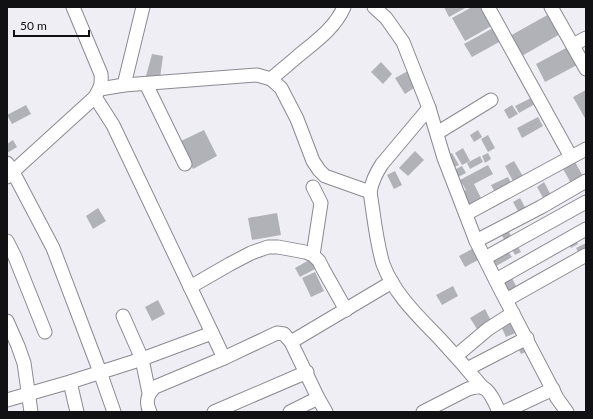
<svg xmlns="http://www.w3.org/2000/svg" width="593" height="419" font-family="Lato,sans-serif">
<rect width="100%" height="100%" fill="#eeeef4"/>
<g fill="#b1b2b7">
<path d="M444,7H467L449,17Z"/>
<path d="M472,7H483L493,25L465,41L452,18Z"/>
<path d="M551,13L562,33L520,57L508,37Z"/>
<path d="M493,28L501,41L472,57L464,44Z"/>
<path d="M568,47L577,65L545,82L536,64Z"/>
<path d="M152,54L163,56L160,78L146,76Z"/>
<path d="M381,62L392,74L383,84L371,72Z"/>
<path d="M408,71L417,86L405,94L395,78Z"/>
<path d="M586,90V120L573,97Z"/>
<path d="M531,98L535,104L519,113L515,106Z"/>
<path d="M26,105L31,114L12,124L7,115Z"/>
<path d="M512,105L518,114L509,119L504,110Z"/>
<path d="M538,117L543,126L522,138L517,128Z"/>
<path d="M204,130L217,156L193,169L179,142Z"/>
<path d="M478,130L482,137L474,142L470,135Z"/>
<path d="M488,135L495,148L488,152L481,139Z"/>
<path d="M13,140L17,147L7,153V144Z"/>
<path d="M463,148L470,161L462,165L455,153Z"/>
<path d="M415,151L424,160L408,176L399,168Z"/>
<path d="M452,153L459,165L452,168L446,157Z"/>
<path d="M488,153L491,159L485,163L482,156Z"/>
<path d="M480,156L483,162L470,169L467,163Z"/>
<path d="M514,161L524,178L514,183L505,166Z"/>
<path d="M575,162L584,178L572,185L563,169Z"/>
<path d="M488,165L493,174L474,184L484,204L472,211L462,192L466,190L460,180Z"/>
<path d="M462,166L466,173L458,177L454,170Z"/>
<path d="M395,171L402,185L394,189L387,175Z"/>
<path d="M508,177L513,187L497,196L491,185Z"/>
<path d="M544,182L553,199L546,203L537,187Z"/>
<path d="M520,198L526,209L519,213L513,202Z"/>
<path d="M98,208L106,221L93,229L86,216Z"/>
<path d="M277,213L281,235L252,240L248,218Z"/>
<path d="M506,227L514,241L507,244L499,231Z"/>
<path d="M575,238L578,244L571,248L568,242Z"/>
<path d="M586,243V254L581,257L576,248Z"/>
<path d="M517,245L521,252L515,255L511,248Z"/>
<path d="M472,249L478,260L465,267L459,256Z"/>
<path d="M507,250L512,257L496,266L492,258Z"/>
<path d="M311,259L317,268L300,277L295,268Z"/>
<path d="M315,272L324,291L311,297L302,278Z"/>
<path d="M511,276L518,290L507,296L499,283Z"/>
<path d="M453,286L458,296L442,305L436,295Z"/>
<path d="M158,300L165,314L152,321L145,307Z"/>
<path d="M485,309L491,321L477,329L470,318Z"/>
<path d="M511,318L518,332L506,337L500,324Z"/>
<path d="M524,342L528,351L521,354L517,346Z"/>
</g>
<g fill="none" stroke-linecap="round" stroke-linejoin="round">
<defs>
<g id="minor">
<path d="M374,7L386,18L403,42L429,108L444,158L476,241L498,285L557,398L567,412"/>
<path d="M488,7L571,157"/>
<path d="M551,7L586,69"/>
<path d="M573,45L586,38"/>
<path d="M271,79C280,71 289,64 298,56C315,42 335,28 344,7"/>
<path d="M146,84L185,164"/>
<path d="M124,85L143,7"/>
<path d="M100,89L124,85L257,75L271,79L281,88L297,119L313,161L319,170L325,176L370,192"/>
<path d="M95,97L113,125L224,358"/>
<path d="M429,108L382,164C376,173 372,181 370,192C374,216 376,241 383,264C394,294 419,317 440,339C455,355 469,371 483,388"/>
<path d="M437,133L491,100"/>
<path d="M7,163L13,172L53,248L100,372L114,412"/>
<path d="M7,177L95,97C100,88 102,85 101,74L73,7"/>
<path d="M466,214L586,149"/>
<path d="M7,241L15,257L45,332"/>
<path d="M476,241L541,207L586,181"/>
<path d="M313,255L321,203L313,187"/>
<path d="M485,258L586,202"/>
<path d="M496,280L586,229"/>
<path d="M190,287L230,264L251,253L268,247H278L305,252L313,255L319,261L323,269L346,310"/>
<path d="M506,300L586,255"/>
<path d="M123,316L142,359L149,393"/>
<path d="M7,321L18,346L24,363L31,412"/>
<path d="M291,342L392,282"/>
<path d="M456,356L488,329L513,313"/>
<path d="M467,369L527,338"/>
<path d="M70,382L77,412"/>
<path d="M7,400L70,382L142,359L212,333"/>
<path d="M150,412C145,402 147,395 155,387L224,358L277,333L284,334L291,342L318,398L326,412"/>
<path d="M214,412L307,372"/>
<path d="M290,412L318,398"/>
<path d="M423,412L468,389C472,388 478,386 482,387C490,390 496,405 499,412"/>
<path d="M504,412L553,389"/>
</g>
</defs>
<use href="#minor" stroke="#8a8a90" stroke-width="15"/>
<use href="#minor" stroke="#fff" stroke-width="13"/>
</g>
<rect width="593" height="419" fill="none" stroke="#111113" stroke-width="16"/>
<path d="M14 30v6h75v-6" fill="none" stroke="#111113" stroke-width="2"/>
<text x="20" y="30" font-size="12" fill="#111113" stroke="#eeeef4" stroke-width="3" paint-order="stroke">50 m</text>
</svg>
